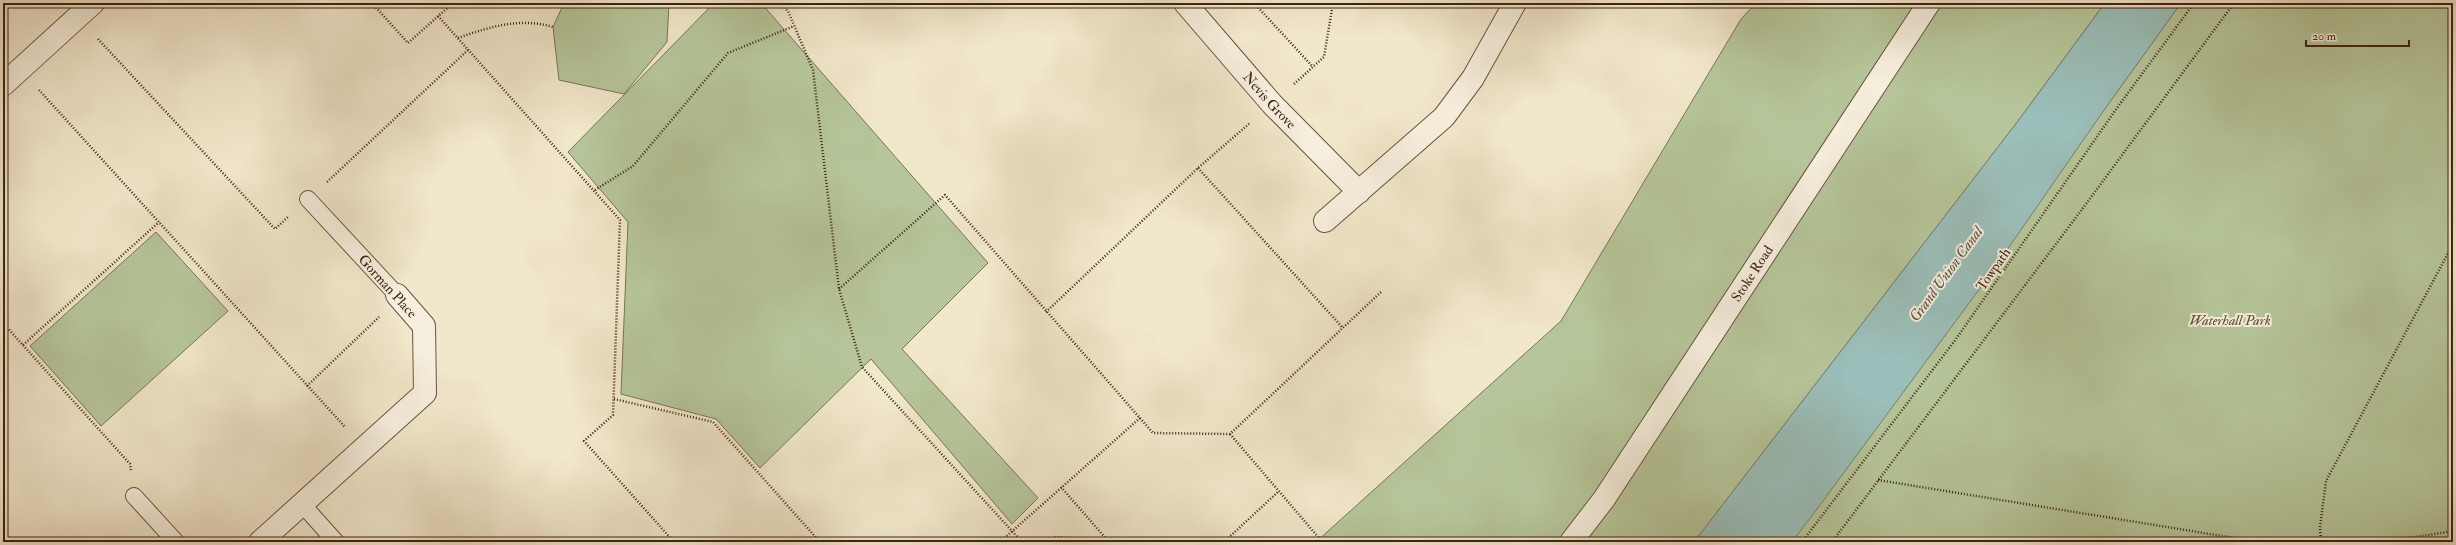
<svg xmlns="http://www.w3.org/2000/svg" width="2456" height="545" font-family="'IM FELL Double Pica',serif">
<rect width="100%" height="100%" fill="#f1e7cb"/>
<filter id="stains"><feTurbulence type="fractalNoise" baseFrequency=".005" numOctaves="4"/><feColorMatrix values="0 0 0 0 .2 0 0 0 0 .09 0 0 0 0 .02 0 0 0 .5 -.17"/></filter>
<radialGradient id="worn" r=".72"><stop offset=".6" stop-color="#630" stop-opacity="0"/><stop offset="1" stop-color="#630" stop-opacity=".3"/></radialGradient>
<g fill="#b6c69a" stroke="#7a7456">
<path d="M564,3H669L667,42L624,94L559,80L553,27Z"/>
<path d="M714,3H761L988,263L902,349L1038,498L1012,524L871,359L760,468L716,419L621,394L628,222L568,152Z"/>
<path d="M1756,3H2105L2015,125L1694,542H1316L1561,321L1741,19Z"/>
<path d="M2181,3H2453V542H1792Z"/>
<path d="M156,232L228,311L101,426L30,346Z"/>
</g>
<path fill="#9bbfba" stroke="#768077" d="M2105,3H2181L2102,113L1989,276L1820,505L1792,542H1694L2015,125Z"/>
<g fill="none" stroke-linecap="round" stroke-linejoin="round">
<defs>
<g id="service">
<path d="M308,199L397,295"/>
<path d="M134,496L176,542"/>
<path d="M302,504L336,542"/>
</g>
<g id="minor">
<path id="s1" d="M1185,3L1272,104L1359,192"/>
<path d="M3,85L93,3"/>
<path d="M1325,221L1444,117L1473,78L1515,3"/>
<path d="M260,542L425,393L424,326L397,295"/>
</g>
<g id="tertiary">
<path id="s2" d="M1571,542L1604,499L1929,3"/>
</g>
</defs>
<use href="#service" stroke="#6b5340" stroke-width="18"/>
<use href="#minor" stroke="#6b5340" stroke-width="24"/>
<use href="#tertiary" stroke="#6b5340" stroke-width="24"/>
<g stroke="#3e2212" stroke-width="2.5" stroke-dasharray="1 2" stroke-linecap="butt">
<path d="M372,3L408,43L453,3"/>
<path d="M780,3L788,11L813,70L839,289L862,367L1022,542"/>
<path d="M1254,3L1313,67"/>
<path d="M438,16L620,220L613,415L584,441L674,542"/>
<path d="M458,38C489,27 520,17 553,27"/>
<path d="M98,39L275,229L289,216"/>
<path d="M1294,84L1324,57L1333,3"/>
<path d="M39,90L345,427"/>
<path d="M1198,168L1343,328"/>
<path d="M327,182L468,50"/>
<path d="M595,190L633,166L728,53L794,26"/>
<path d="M839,289L945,195L1153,433L1230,434L1381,292"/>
<path d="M1046,312L1198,168L1250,123"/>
<path d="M3,323L130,464L131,470"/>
<path d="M23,345L159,222"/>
<path d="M307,386L379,317"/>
<path d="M614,399L713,422L820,542"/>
<path d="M1230,434L1319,538"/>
<path d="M1878,480L2259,542"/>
<path d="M1061,487L1108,541"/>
<path d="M1000,542L1140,418"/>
<path d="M1048,542L1054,537L1127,542"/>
<path d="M1224,542L1279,491"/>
<path d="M1802,542L1956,339L2117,108L2194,3"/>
<path d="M1832,542L2089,200L2234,3"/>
<path d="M2321,542L2320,527L2326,481L2453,244"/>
<path d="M2384,542L2453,531"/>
</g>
<use href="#service" stroke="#f6efdd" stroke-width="16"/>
<use href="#minor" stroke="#f6efdd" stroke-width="22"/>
<use href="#tertiary" stroke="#f6efdd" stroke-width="22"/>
</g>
<g text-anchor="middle" stroke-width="4" stroke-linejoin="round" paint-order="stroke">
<g font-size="14" fill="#3e2212" stroke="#f6efdd">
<text dy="5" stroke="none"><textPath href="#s1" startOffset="129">Nevis Grove</textPath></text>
<text transform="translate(1993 269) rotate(-55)" y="5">Towpath</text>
<text dy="5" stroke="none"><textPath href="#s2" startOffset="324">Stoke Road</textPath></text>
<text transform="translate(388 286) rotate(48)" y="5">Gorman Place</text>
</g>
<g font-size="14" font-style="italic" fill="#5c4b34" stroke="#f6efdd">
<text x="2230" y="325">Waterhall Park</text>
</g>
<g font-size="15" font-style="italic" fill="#5a5144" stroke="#f6efdd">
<text transform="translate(1946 274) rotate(-54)" y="5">Grand Union Canal</text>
</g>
</g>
<rect width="2456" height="545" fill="none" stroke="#f1e7cb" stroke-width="16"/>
<rect x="4" y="4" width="2448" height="537" fill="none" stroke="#3e2212" stroke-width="2"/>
<rect x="8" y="8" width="2440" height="529" fill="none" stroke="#3e2212"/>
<path d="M2306 40v6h103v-6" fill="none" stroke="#3e2212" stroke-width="2"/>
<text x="2312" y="40" font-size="12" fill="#3e2212" stroke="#f6efdd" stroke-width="3" paint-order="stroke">20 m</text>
<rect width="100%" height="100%" filter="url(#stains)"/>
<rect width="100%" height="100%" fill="url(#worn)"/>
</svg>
